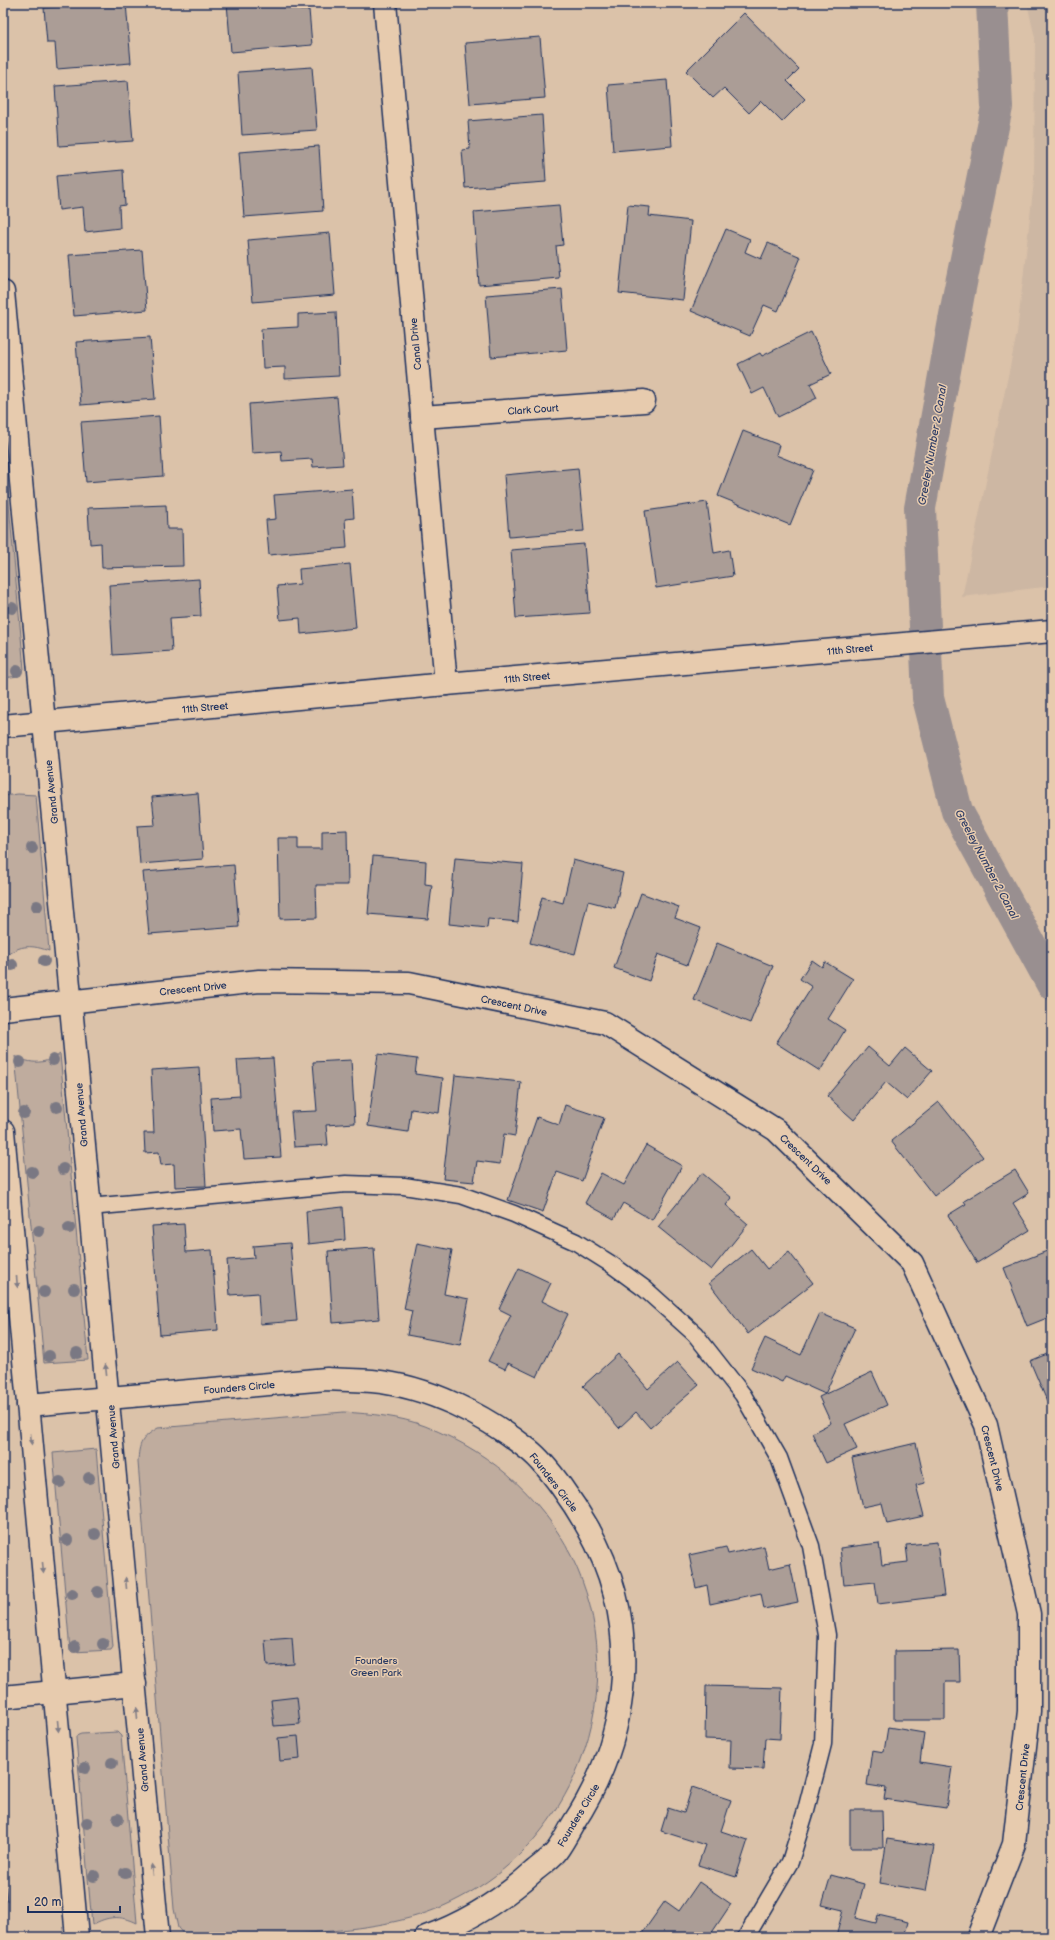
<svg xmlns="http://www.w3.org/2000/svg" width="1055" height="1940" font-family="'Balsamiq Sans',sans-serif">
<rect width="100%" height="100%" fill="#dbc2a9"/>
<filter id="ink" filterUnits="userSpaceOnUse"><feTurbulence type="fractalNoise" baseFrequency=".025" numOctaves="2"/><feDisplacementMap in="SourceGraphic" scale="8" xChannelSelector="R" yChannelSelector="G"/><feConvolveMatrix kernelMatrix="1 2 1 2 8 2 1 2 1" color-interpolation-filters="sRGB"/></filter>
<g filter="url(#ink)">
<path fill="#cdb7a3" d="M1027,3H1052V586L962,597L1017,333L1034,181L1035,38Z"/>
<g fill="#bfac9e" stroke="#6d6e7e">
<path d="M3,439L24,669L19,676L3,678Z"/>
<path d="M18,794L36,795L49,951C33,945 20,944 6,956L3,923V796Z"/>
<path d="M60,1054L88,1360L44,1363L15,1056C31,1065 46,1064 60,1054Z"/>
<path d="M344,1412C371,1414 399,1416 425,1426C568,1481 638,1634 574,1777C551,1828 510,1872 460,1898C415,1922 371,1927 321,1932C275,1936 232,1937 186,1937L178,1928L174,1909L138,1462C139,1443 141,1438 158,1428Z"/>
<path d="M96,1449L113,1647L111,1650L73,1652L70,1651L53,1453Z"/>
<path d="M117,1732L121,1736L137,1923C121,1915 107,1916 92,1925L76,1738V1736L81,1734Z"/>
</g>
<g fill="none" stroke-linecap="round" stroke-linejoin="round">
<path stroke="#998f90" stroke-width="32" d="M992,3L997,107L959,293L920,508L928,698L957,811L1052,984"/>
</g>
<g fill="#ab9d96" stroke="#1b2f5e">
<path d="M69,3H126L131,63L57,69L55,43H47L44,8L70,6Z"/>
<path d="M227,3H300V10H309L312,45L231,52Z"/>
<path d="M744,13L799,69L787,81L805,99L782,122L761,101L749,113L724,88L713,98L686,71Z"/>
<path d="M540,37L545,98L470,104L465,43Z"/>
<path d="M312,67L317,130L242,135L238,72Z"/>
<path d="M667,80L672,146L613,151L608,85Z"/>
<path d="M128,81L133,141L59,146L55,86Z"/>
<path d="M542,115L546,182L465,188L462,150L470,149L468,121Z"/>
<path d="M319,146L323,211L244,217L239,152Z"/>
<path d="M123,170L125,205L119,206L120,228L85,232L83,207L59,210L56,176Z"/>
<path d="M559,205L563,245L556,246L559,278L479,285L474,212Z"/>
<path d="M628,205L650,207L649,216L691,221L683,300L619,293Z"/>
<path d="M726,229L750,239L745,252L761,259L768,243L801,257L778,311L764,305L750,336L691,311Z"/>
<path d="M330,233L335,295L253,302L248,240Z"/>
<path d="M142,250L147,310L74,316L69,255Z"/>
<path d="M562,289L567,350L491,357L486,295Z"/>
<path d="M336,312L339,376L285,379V367L263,368L261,329L298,327V314Z"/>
<path d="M811,332L831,374L810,384L817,398L778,417L764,388L752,394L738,364L760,353L762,356Z"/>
<path d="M150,337L155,399L81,405L76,342Z"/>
<path d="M337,397L343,465L313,467L312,459L282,461L281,451L252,453L249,404Z"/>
<path d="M159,416L163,476L86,482L81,422Z"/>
<path d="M743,431L779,445L776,455L813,470L790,525L718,496Z"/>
<path d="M578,468L584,531L509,537L504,475Z"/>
<path d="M352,489L354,518L345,519L347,548L269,555L266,520L276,519L274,495Z"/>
<path d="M707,502L714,553L729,550L733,576L656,588L645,511Z"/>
<path d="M166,505L167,529H182L183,566L102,568L101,543L90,544L88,508Z"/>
<path d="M584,544L590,613L516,618L511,550Z"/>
<path d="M350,564L356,628L301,634L300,618L280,620L277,586L300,584L299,569Z"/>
<path d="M199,579L201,616L170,618L172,651L113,655L109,585Z"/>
<path d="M198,793L203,859L140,864L137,826L155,825L152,797Z"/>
<path d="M347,830L348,885H316L317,918L280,919L278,838H298V849H322V831Z"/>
<path d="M373,856L426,861L425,884L432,885L428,919L368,914Z"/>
<path d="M455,858L523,864L518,922L488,919L487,928L449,924Z"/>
<path d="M573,860L623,873L615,908L588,901L575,954L530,943L542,897L563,903Z"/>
<path d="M234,865L239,927L149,934L143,872Z"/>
<path d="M641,893L679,907L675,918L701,928L687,965L658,954L649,981L614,968Z"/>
<path d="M717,943L773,966L750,1023L694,1000Z"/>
<path d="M812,960L822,967L825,962L853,979L828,1019L845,1030L820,1071L776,1043L812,987L800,979Z"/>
<path d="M868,1047L890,1066L905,1048L932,1071L907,1100L886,1082L854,1120L827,1096Z"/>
<path d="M378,1054L417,1059L415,1074L443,1078L439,1113L411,1109L408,1132L368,1126Z"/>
<path d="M273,1058L281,1157L244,1159L241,1129L213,1131L211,1098L240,1096L237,1060Z"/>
<path d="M351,1060L355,1123L326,1125L328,1145L294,1147L291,1112L317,1111L313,1062Z"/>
<path d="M199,1067L206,1186L175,1187L174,1164L161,1165L159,1152L145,1153L144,1133H154L151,1070Z"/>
<path d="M455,1075L521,1082L515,1136L504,1134L500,1164L477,1161L474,1182L443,1179Z"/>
<path d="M939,1102L983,1157L934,1196L891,1141Z"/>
<path d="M565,1105L604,1118L582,1181L557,1172L543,1212L508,1200L537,1117L559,1125Z"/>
<path d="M646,1145L682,1166L652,1220L623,1203L614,1219L585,1203L601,1173L624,1185Z"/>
<path d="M1015,1170L1029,1193L1013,1203L1030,1230L977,1263L948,1215L966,1204L964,1201Z"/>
<path d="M702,1173L732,1198L726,1205L748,1224L711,1270L658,1227Z"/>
<path d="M343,1207L345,1240L308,1244L306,1211Z"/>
<path d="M184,1224L186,1252L212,1250L218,1330L160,1335L152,1226Z"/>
<path d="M290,1243L297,1321L260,1324L258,1293L230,1295L227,1260L254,1258L253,1246Z"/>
<path d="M417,1243L452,1250L444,1294L469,1299L460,1345L407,1335L412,1311L404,1309Z"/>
<path d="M374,1248L379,1319L333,1323L328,1251Z"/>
<path d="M751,1249L767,1269L789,1252L813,1283L748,1334L709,1283Z"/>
<path d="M1052,1249V1316L1027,1326L1004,1268Z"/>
<path d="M519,1268L551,1283L542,1301L568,1314L537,1377L508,1363L505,1369L488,1361L511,1315L499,1309Z"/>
<path d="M820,1313L855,1328L825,1394L785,1376L782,1382L751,1368L765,1338L801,1355Z"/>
<path d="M1052,1352V1399L1047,1401L1030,1361Z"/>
<path d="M618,1354L648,1389L678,1362L699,1385L650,1428L636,1412L619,1428L583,1386Z"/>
<path d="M872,1372L887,1405L845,1424L857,1449L826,1463L812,1433L831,1423L819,1397Z"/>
<path d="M916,1443L925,1483L916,1485L924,1516L887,1524L882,1503L863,1507L852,1458Z"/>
<path d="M937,1542L944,1596L878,1604L875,1582L844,1585L840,1548L879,1543L882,1565L908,1562L906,1545Z"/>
<path d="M764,1546L769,1569L790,1564L798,1602L764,1609L761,1593L710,1604L707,1585L696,1588L689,1555L726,1547L728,1554Z"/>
<path d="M292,1638L294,1664L267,1666L265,1640Z"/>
<path d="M959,1650L960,1682H945V1720H894V1651Z"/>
<path d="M706,1686L782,1688L780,1739L765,1738L763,1769L730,1768L731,1740L705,1739Z"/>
<path d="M297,1697L300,1724L274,1726L271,1700Z"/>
<path d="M888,1727L924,1733L920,1762L952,1767L946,1808L884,1799L886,1788L867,1785L872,1750L884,1752Z"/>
<path d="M298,1736L300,1759L280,1761L278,1738Z"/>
<path d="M692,1787L731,1800L721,1831L748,1840L736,1877L698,1865L705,1845L661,1831L668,1808L684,1813Z"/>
<path d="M850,1810H882L883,1848H850Z"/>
<path d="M887,1839L934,1846L926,1891L880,1883Z"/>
<path d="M3,1859L7,1901L3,1902Z"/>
<path d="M831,1875L864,1884L855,1918L876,1923L878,1915L908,1922L904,1937H836L843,1910L822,1905Z"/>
<path d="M699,1882L731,1904L709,1937H644L641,1935L665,1901L679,1911Z"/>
</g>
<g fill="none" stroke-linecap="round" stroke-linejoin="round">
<defs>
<path id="service" d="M89,1207L346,1184L404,1186L461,1195L514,1214L576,1242L611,1264L645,1289L695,1334L743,1395L779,1458L811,1546L827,1635L823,1744L806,1810L790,1862L746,1937"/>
<g id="minor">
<path d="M385,3L446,684"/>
<path d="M3,292C55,840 108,1389 158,1937"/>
<path d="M422,417L644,401"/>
<path d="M3,1009L259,981L409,983L605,1023L776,1130L912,1263L986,1425L1029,1614V1711L1014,1844L978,1937"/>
<path d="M3,1131L77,1937"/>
<path d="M28,1405L327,1379C342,1380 357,1380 372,1381C428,1386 485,1415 529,1450C549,1466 575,1505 588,1528C642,1624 632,1734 573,1824C568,1833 562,1844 556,1852C550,1859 541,1865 534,1871C502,1900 467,1922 426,1937"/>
<path d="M3,1697L135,1684"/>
</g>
<path id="tertiary" d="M3,726L446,684L1052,631"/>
</defs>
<use href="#service" stroke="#1b2f5e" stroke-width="19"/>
<use href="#minor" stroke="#1b2f5e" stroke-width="25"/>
<use href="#tertiary" stroke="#1b2f5e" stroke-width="25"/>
<use href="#service" stroke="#e7cbae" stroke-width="16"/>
<use href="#minor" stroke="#e7cbae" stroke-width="22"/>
<use href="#tertiary" stroke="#e7cbae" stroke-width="22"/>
</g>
<g fill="#7a7883">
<circle cx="12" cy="608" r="6"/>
<circle cx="17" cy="671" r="6"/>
<circle cx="32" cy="848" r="6"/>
<circle cx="37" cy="906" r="6"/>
<circle cx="44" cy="961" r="6"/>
<circle cx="12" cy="965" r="6"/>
<circle cx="53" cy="1060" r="6"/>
<circle cx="20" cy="1062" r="6"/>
<circle cx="57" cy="1107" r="6"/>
<circle cx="24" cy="1113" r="6"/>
<circle cx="63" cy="1169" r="6"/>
<circle cx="32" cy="1172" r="6"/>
<circle cx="69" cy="1228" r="6"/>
<circle cx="39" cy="1231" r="6"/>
<circle cx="74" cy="1289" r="6"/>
<circle cx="44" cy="1292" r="6"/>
<circle cx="77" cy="1353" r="6"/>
<circle cx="49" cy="1356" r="6"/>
<circle cx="89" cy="1478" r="6"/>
<circle cx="60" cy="1482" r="6"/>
<circle cx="95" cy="1534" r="6"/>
<circle cx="67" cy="1540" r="6"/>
<circle cx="98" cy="1592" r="6"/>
<circle cx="72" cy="1594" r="6"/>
<circle cx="103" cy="1644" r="6"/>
<circle cx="75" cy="1647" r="6"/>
<circle cx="112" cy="1763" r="6"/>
<circle cx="85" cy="1768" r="6"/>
<circle cx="118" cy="1819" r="6"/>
<circle cx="87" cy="1823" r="6"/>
<circle cx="125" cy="1873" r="6"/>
<circle cx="94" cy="1876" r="6"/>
</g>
<defs><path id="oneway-solid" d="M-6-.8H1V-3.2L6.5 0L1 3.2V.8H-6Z"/></defs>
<g fill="#817d86">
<use href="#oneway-solid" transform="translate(17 1282) rotate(85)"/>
<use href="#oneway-solid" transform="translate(106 1370) rotate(-96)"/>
<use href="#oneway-solid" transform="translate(31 1439) rotate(85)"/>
<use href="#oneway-solid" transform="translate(43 1568) rotate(85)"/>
<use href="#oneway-solid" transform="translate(126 1583) rotate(-95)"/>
<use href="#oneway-solid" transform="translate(137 1713) rotate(-95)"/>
<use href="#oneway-solid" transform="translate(58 1726) rotate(85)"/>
<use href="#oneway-solid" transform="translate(152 1870) rotate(-95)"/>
</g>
</g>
<g text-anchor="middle" stroke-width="3" stroke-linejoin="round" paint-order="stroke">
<g font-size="10" fill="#1b2f5e" stroke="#e7cbae">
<text transform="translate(415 344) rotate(-95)" y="4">Canal Drive</text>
<text transform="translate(533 409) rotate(-4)" y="4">Clark Court</text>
<text transform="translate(850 649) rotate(-5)" y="4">11th Street</text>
<text transform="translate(527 677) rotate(-5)" y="4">11th Street</text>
<text transform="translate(205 707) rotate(-5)" y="4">11th Street</text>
<text transform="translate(51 792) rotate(-96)" y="4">Grand Avenue</text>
<text transform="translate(193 988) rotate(-6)" y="4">Crescent Drive</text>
<text transform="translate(514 1005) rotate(12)" y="4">Crescent Drive</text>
<text transform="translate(81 1115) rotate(-95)" y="4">Grand Avenue</text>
<text transform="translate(806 1159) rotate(44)" y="4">Crescent Drive</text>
<text transform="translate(239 1387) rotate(-5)" y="4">Founders Circle</text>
<text transform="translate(113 1437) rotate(-95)" y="4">Grand Avenue</text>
<text transform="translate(993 1458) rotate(76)" y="4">Crescent Drive</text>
<text transform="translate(554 1482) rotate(52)" y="4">Founders Circle</text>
<text transform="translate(142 1760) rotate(-95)" y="4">Grand Avenue</text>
<text transform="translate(1022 1777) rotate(-84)" y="4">Crescent Drive</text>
<text transform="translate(578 1815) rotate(-59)" y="4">Founders Circle</text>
</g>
<g font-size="10" fill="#2b3c64" stroke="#e7cbae">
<text x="376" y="1664">Founders<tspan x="376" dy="12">Green Park</tspan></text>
</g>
<g font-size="11" font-style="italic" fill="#2e3d66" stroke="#e7cbae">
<text transform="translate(932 445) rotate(-80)" y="4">Greeley Number 2 Canal</text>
<text transform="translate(987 864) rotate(62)" y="4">Greeley Number 2 Canal</text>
</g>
</g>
<rect width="1055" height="1940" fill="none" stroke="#e7cbae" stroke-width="16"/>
<rect x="8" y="8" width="1039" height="1924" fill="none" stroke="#1b2f5e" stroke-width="1.5" filter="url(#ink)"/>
<path d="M28 1906v6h92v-6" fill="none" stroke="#1b2f5e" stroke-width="2"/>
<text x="34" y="1906" font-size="12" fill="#1b2f5e" stroke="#e7cbae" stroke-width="3" paint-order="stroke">20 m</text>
</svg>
